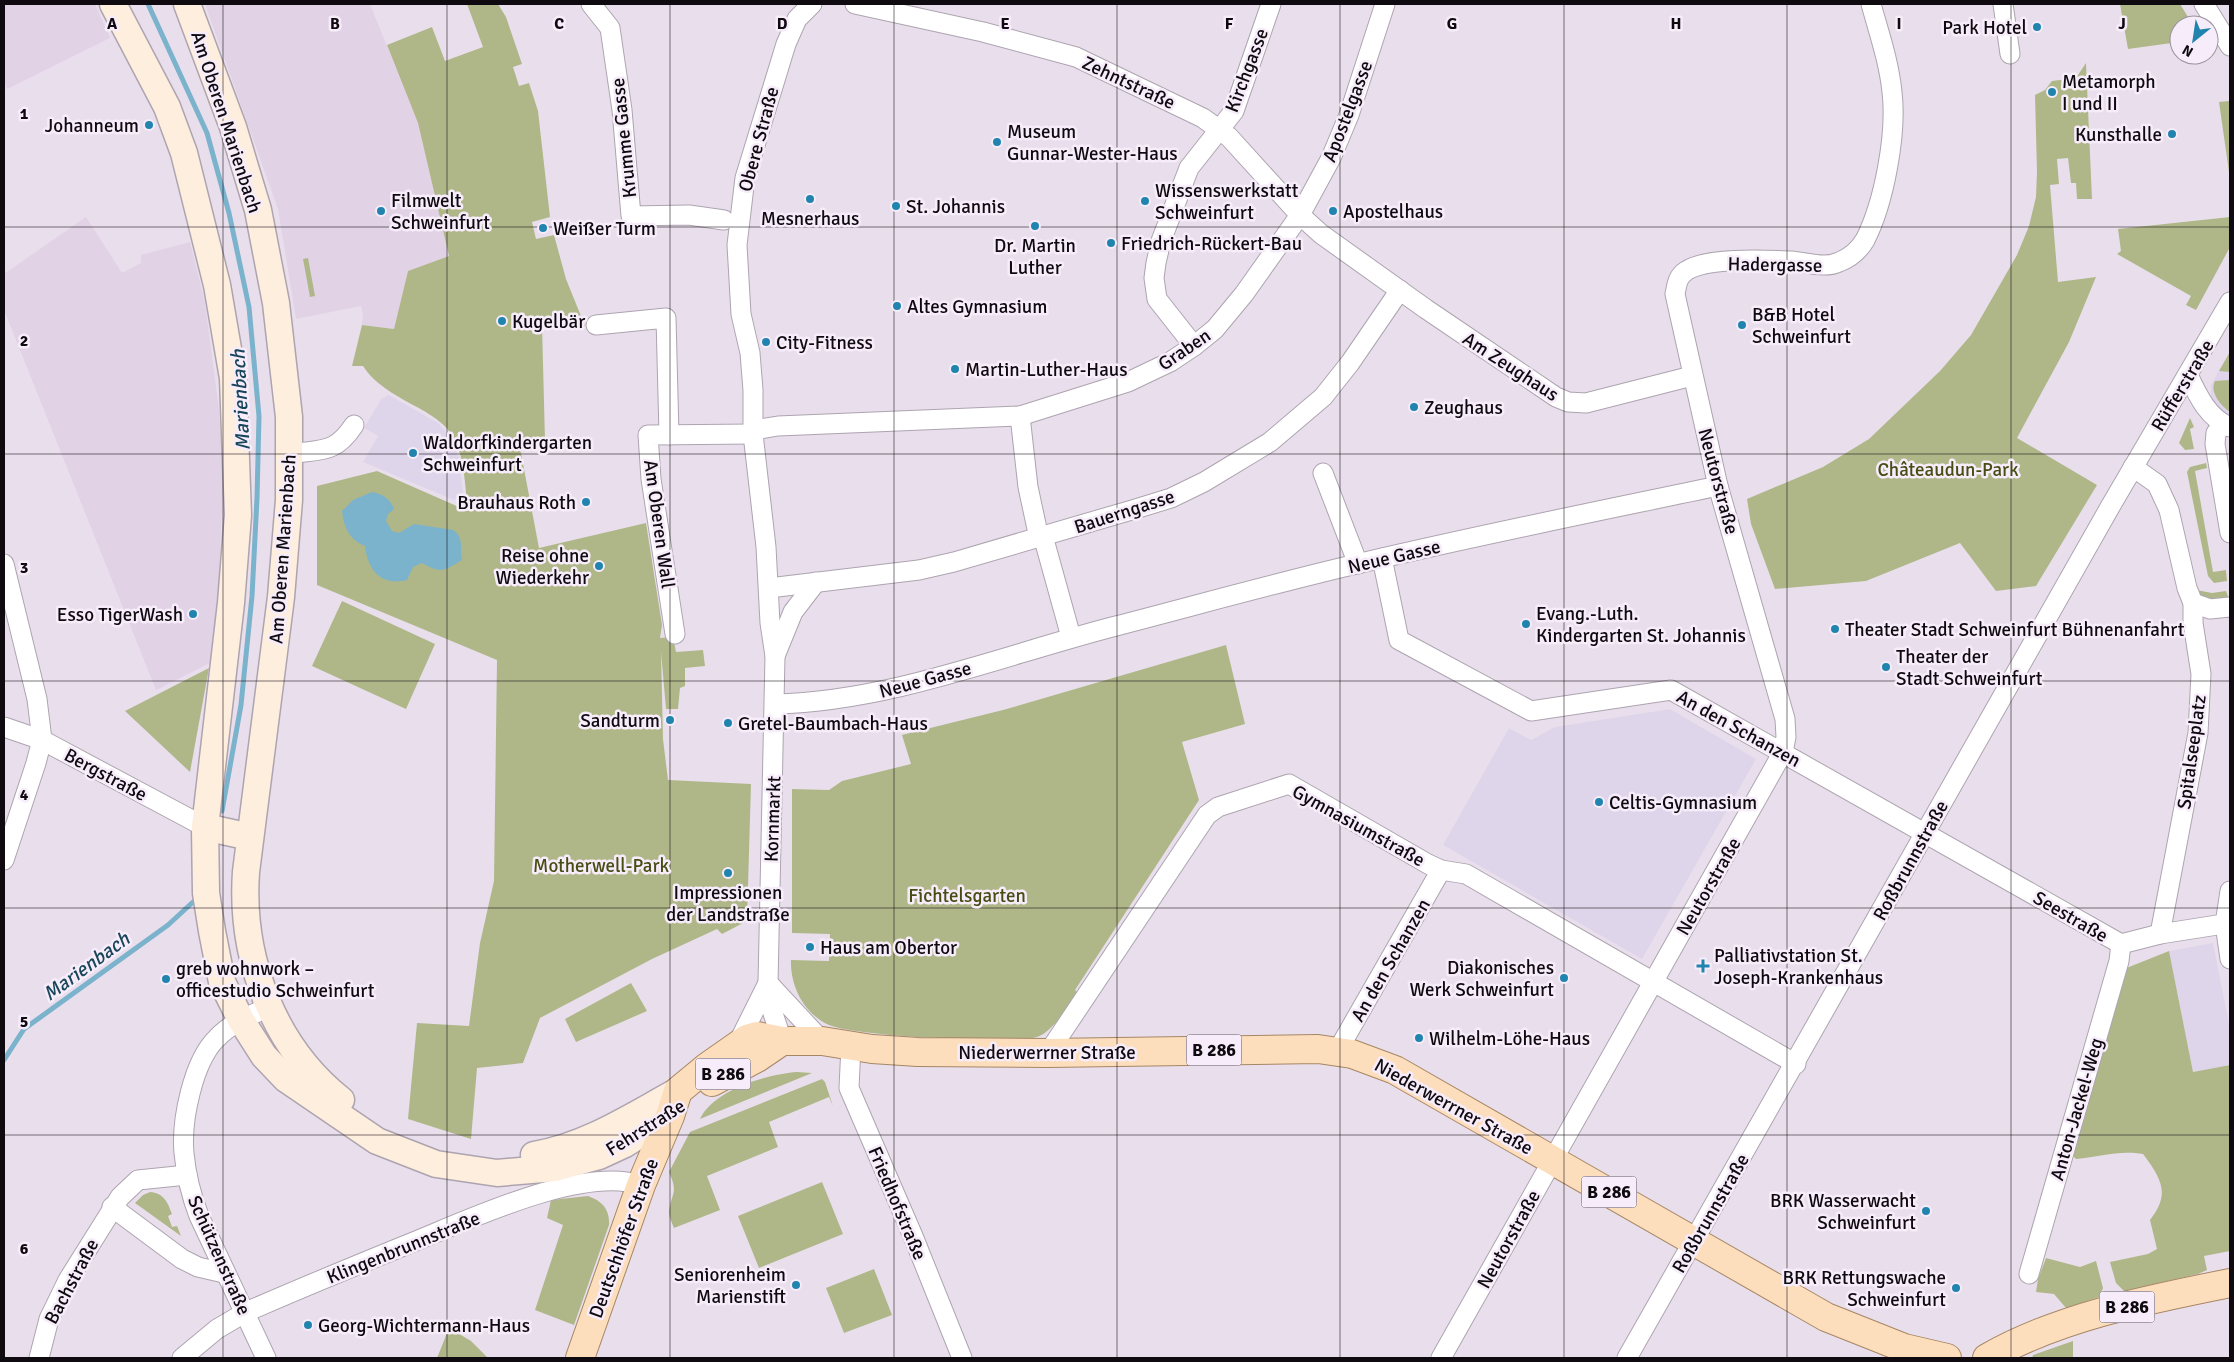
<svg xmlns="http://www.w3.org/2000/svg" width="2234" height="1362" font-family="Signika,sans-serif">
<rect width="100%" height="100%" fill="#e9dfec"/>
<g fill="#e1d2e6">
<path d="M4,4H95L110,38L7,89L4,81Z"/>
<path d="M205,4H370L418,123L449,256L408,271L394,329L362,325L363,316L361,306L296,319L278,209Z"/>
<path d="M86,217L122,273L141,263V255L190,242L205,303L219,410L223,476L219,585L212,662L156,690L4,310V274Z"/>
</g>
<g fill="#ded5ea">
<path d="M389,395L438,423L453,441L459,458L463,492L454,500L363,462L378,436L364,428L382,398Z"/>
<path d="M1670,709L1756,759L1642,959L1443,845L1509,728L1531,740L1555,727Z"/>
<path d="M2213,943L2230,1029V1065L2193,1072L2169,951Z"/>
</g>
<path fill="#dfd4e9" d="M2230,351V421L2211,406V385Z"/>
<g fill="#afb789">
<path d="M467,4H498L506,17L522,64L513,67L519,86L529,83L538,111L550,217L532,222L536,239L554,235L566,279L585,326L542,325L545,441L520,448L539,548L646,523L662,625L660,638L673,637L676,652L703,650L705,666L685,668V686L680,688L678,709H666L661,652L663,739L668,780L751,784L747,921L722,934L717,929L652,959L540,1018L523,1063L477,1068L471,1139L408,1119L417,1023L469,1026L480,943L494,881L497,660L317,585V486L377,471L468,511C465,488 465,461 455,440C439,407 386,402 363,366H352L362,325L394,329L408,271L449,256L418,123L387,45L432,27L445,61L483,47Z"/>
<path d="M2120,4H2180L2193,25H2179V42L2128,49Z"/>
<path d="M2086,63L2092,199H2077L2076,183H2071L2068,158L2057,159L2059,184L2050,185L2058,282L2096,277L2069,342L2017,438L2097,485L2036,586L1996,591L1960,543L1866,581L1775,589L1751,524L1747,499L1823,467L1869,439L1940,371L1971,335L2017,255L2029,226L2036,197L2037,172L2035,95L2045,90L2052,81L2076,78Z"/>
<path d="M2229,101L2230,103V179L2219,102Z"/>
<path d="M2230,217V247L2196,310L2186,305L2191,296L2117,254L2121,251L2118,229Z"/>
<path d="M308,258L315,296L310,297L303,259Z"/>
<path d="M2230,352V372L2219,371Z"/>
<path d="M2230,380V412C2221,406 2209,392 2215,381Z"/>
<path d="M2190,418L2194,427L2190,429L2194,449L2185,450L2179,443Z"/>
<path d="M2206,463L2207,468L2195,471L2213,572L2226,570L2227,581L2214,583L2208,576L2187,472L2190,467Z"/>
<path d="M2191,589L2212,593L2226,591L2230,602L2208,603Z"/>
<path d="M342,601L435,644L406,709L312,666Z"/>
<path d="M1226,645L1245,724L1182,742L1199,800L1075,990L1079,994C1070,1005 1051,1033 1037,1037C1028,1040 1013,1038 1003,1038C956,1039 909,1038 863,1032C852,1030 839,1029 829,1025C804,1014 790,986 791,960L829,961L830,934L792,933V789L829,790L842,781L911,764L902,735L1003,710Z"/>
<path d="M209,668L190,772L125,711Z"/>
<path d="M2169,951L2193,1072L2230,1065V1251L2204,1256L2207,1270L2198,1274L2124,1291L2116,1283L2110,1262L2148,1254L2157,1249L2150,1220C2171,1194 2161,1178 2143,1154C2118,1150 2101,1157 2076,1159L2071,1154L2124,969Z"/>
<path d="M631,983L647,1011L576,1042L565,1019Z"/>
<path d="M797,1072L812,1073L700,1119C713,1090 768,1074 797,1072Z"/>
<path d="M822,1079L825,1082L833,1106L829,1097L769,1122L778,1147L707,1176L720,1210L674,1228C672,1223 669,1217 669,1212C671,1193 679,1194 669,1172L690,1132Z"/>
<path d="M822,1182L843,1234L759,1268L738,1216Z"/>
<path d="M150,1192C164,1193 168,1203 172,1214L168,1216L172,1227L177,1226L181,1236L135,1203L143,1195Z"/>
<path d="M588,1196C602,1201 610,1209 609,1225L574,1325L535,1310L563,1225L547,1218L551,1200Z"/>
<path d="M2046,1258L2080,1267L2096,1261L2103,1288L2099,1297L2066,1308L2054,1294L2036,1292L2038,1279Z"/>
<path d="M874,1269L892,1315L844,1333L826,1288Z"/>
<path d="M449,1328L471,1341L488,1358H437Z"/>
<path d="M2073,1341V1358H2032L2033,1355Z"/>
</g>
<path fill="#7bb2cc" d="M372,492C382,494 390,498 394,509L388,514L386,521L392,531L399,533L414,524L453,530C464,537 460,548 462,560C443,571 442,574 422,563L413,567L407,580C381,586 368,571 365,546C349,539 344,528 342,511L353,500Z"/>
<g fill="none" stroke-linecap="round" stroke-linejoin="round">
<g stroke="#7bb2cc" stroke-width="5">
<path d="M148,4L207,133L229,213L249,307L259,416L257,498L252,596L241,705L222,811"/>
<path d="M4,1060L24,1029L168,925L193,902"/>
</g>
<defs>
<g id="street">
<path d="M591,4L610,28L622,110L631,216L689,215L724,220"/>
<path d="M855,4L983,32L1076,57L1203,118L1229,137L1300,215L1321,234L1426,309L1556,397L1568,402L1586,403L1692,376"/>
<path d="M2003,4L2010,54"/>
<path d="M2204,4L2230,46"/>
<path d="M596,325L666,318L669,435"/>
<path d="M1194,346L1157,299L1154,278L1156,263L1161,241L1189,168L1234,111L1271,4"/>
<path d="M2188,375C2198,396 2208,418 2230,427"/>
<path d="M1020,416L1028,487L1039,538"/>
<path d="M2223,424L2216,433L2215,444L2230,533"/>
<path d="M753,434L760,429L778,426L1020,416L1128,382L1170,362L1194,346L1215,329L1244,294L1300,215L1331,158L1349,115L1385,4"/>
<path d="M290,454C322,449 335,454 354,425"/>
<path d="M2133,467L2157,484L2169,510L2187,588L2193,603V623L2201,674L2198,733L2160,934"/>
<path d="M1323,473L1358,564"/>
<path d="M1043,536L1071,637"/>
<path d="M1382,558L1399,640L1531,711L1671,690L2121,944L2160,934L2230,923"/>
<path d="M4,564L37,699L42,740L36,763L4,860"/>
<path d="M769,588L919,570L954,562L1132,510L1171,498L1204,482L1270,442L1323,397L1350,363L1400,290"/>
<path d="M2193,603L2210,609L2230,607"/>
<path d="M675,634L651,479L648,435L753,434"/>
<path d="M775,656L793,612L816,582"/>
<path d="M775,704C892,701 1003,655 1116,626C1197,605 1279,582 1361,563C1479,535 1599,511 1718,486"/>
<path d="M4,727L42,740L205,827"/>
<path d="M2230,891L2225,924L2230,959"/>
<path d="M768,983L822,1041"/>
<path d="M782,1041L770,1004L768,983L775,656L770,623L766,547L753,434V390L750,353L741,314L737,245L745,178L786,44L797,19L812,4"/>
<path d="M737,1045L768,983"/>
<path d="M851,1046L849,1088L913,1236L962,1358"/>
<path d="M1338,1050L1441,870"/>
<path d="M1048,1053L1207,815L1218,807L1289,784L1428,864L1441,870L1466,874L1796,1064"/>
<path d="M112,1207L182,1259L198,1267L224,1273"/>
<path d="M2029,1274L2119,961L2121,944"/>
<path d="M39,1358L49,1319L68,1280L120,1197L138,1180L187,1175"/>
<path d="M182,1358L217,1329L246,1312C299,1289 352,1267 406,1245C464,1222 581,1165 641,1185"/>
<path d="M266,1358L199,1216C191,1195 186,1175 184,1153C181,1121 193,1061 217,1038C231,1023 251,1015 269,1007"/>
<path d="M1441,1358L1783,752L1786,737L1785,719L1718,486L1675,294C1677,285 1677,277 1686,271C1706,257 1766,260 1791,261C1806,262 1825,269 1839,262C1850,258 1859,250 1865,240C1884,203 1897,134 1892,92C1889,62 1879,33 1871,4"/>
<path d="M1627,1358L2110,507L2230,302"/>
</g>
<g id="secondary">
<path d="M113,4L167,107L184,153L217,285L233,378L238,515L231,603L205,827L206,893L212,931L222,982L241,1020L264,1056L286,1079L377,1141L436,1164L497,1173L555,1168L599,1156L625,1144L670,1116"/>
<path d="M187,4L233,127L258,210L276,303L289,417V500L281,597L246,872C240,958 273,1046 341,1100"/>
<path d="M205,827L250,837"/>
<path d="M534,1155C587,1146 632,1116 678,1091"/>
</g>
<g id="primary">
<path d="M712,1082L757,1058L782,1041"/>
<path d="M580,1358L641,1185L670,1116L678,1091L707,1067L747,1039L757,1036L782,1041H822L872,1049L918,1052L1048,1053L1318,1049L1352,1054L1395,1070L1826,1317L1904,1348L1947,1358"/>
<path d="M1987,1358C2058,1317 2150,1299 2230,1283"/>
</g>
</defs>
<use href="#street" stroke="#ada4b0" stroke-width="21"/>
<use href="#secondary" stroke="#ada4b0" stroke-width="29"/>
<use href="#primary" stroke="#a78664" stroke-width="30"/>
<use href="#street" stroke="#fff" stroke-width="19"/>
<use href="#secondary" stroke="#feeede" stroke-width="26"/>
<use href="#primary" stroke="#fcdebd" stroke-width="28"/>
</g>
<path fill="none" stroke="#0e0a0f" stroke-width="1" stroke-opacity="0.55" d="M223,4V1358M447,4V1358M670,4V1358M894,4V1358M1117,4V1358M1340,4V1358M1564,4V1358M1787,4V1358M2011,4V1358M4,227H2230M4,454H2230M4,681H2230M4,908H2230M4,1135H2230"/>
<g fill="#2184ae" stroke="#f7ecfa" stroke-width="2">
<circle cx="2037" cy="27" r="5"/>
<circle cx="2052" cy="92" r="5"/>
<circle cx="149" cy="125" r="5"/>
<circle cx="2172" cy="134" r="5"/>
<circle cx="997" cy="142" r="5"/>
<circle cx="810" cy="199" r="5"/>
<circle cx="1145" cy="201" r="5"/>
<circle cx="896" cy="206" r="5"/>
<circle cx="381" cy="211" r="5"/>
<circle cx="1333" cy="211" r="5"/>
<circle cx="1035" cy="226" r="5"/>
<circle cx="543" cy="228" r="5"/>
<circle cx="1111" cy="243" r="5"/>
<circle cx="897" cy="306" r="5"/>
<circle cx="502" cy="321" r="5"/>
<circle cx="1742" cy="325" r="5"/>
<circle cx="766" cy="342" r="5"/>
<circle cx="955" cy="369" r="5"/>
<circle cx="1414" cy="407" r="5"/>
<circle cx="413" cy="453" r="5"/>
<circle cx="586" cy="502" r="5"/>
<circle cx="599" cy="566" r="5"/>
<circle cx="193" cy="614" r="5"/>
<circle cx="1526" cy="624" r="5"/>
<circle cx="1835" cy="629" r="5"/>
<circle cx="1886" cy="667" r="5"/>
<circle cx="670" cy="720" r="5"/>
<circle cx="728" cy="723" r="5"/>
<circle cx="1599" cy="802" r="5"/>
<circle cx="728" cy="873" r="5"/>
<circle cx="810" cy="947" r="5"/>
<path d="M1700.5 958.5h5v5h5v5h-5v5h-5v-5h-5v-5h5z"/>
<circle cx="1564" cy="978" r="5"/>
<circle cx="166" cy="979" r="5"/>
<circle cx="1419" cy="1038" r="5"/>
<circle cx="1926" cy="1211" r="5"/>
<circle cx="796" cy="1285" r="5"/>
<circle cx="1956" cy="1288" r="5"/>
<circle cx="308" cy="1325" r="5"/>
</g>
<g text-anchor="middle" stroke-width="5" stroke-linejoin="round" paint-order="stroke">
<g fill="#f7ecfa" stroke="#544e56" stroke-width="1">
<rect x="1186.5" y="1034.5" width="55" height="31" rx="4"/>
<rect x="695.5" y="1058.5" width="55" height="31" rx="4"/>
<rect x="1581.5" y="1176.5" width="55" height="31" rx="4"/>
<rect x="2099.5" y="1291.5" width="55" height="31" rx="4"/>
</g>
<g font-size="18" font-weight="bold" fill="#0e0a0f">
<text x="1214" y="1056">B 286</text>
<text x="723" y="1080">B 286</text>
<text x="1609" y="1198">B 286</text>
<text x="2127" y="1313">B 286</text>
</g>
<g font-size="19" fill="#0e0a0f" stroke="#f7ecfa" text-anchor="start">
<text x="2027" y="34" text-anchor="end">Park Hotel</text>
<text x="2062" y="88">Metamorph<tspan x="2062" dy="22">I und II</tspan></text>
<text x="139" y="132" text-anchor="end">Johanneum</text>
<text x="1007" y="138">Museum<tspan x="1007" dy="22">Gunnar-Wester-Haus</tspan></text>
<text x="2162" y="141" text-anchor="end">Kunsthalle</text>
<text x="1155" y="197">Wissenswerkstatt<tspan x="1155" dy="22">Schweinfurt</tspan></text>
<text x="391" y="207">Filmwelt<tspan x="391" dy="22">Schweinfurt</tspan></text>
<text x="906" y="213">St. Johannis</text>
<text x="1343" y="218">Apostelhaus</text>
<text x="810" y="225" text-anchor="middle">Mesnerhaus</text>
<text x="553" y="235">Weißer Turm</text>
<text x="1121" y="250">Friedrich-Rückert-Bau</text>
<text x="1035" y="252" text-anchor="middle">Dr. Martin<tspan x="1035" dy="22">Luther</tspan></text>
<text x="907" y="313">Altes Gymnasium</text>
<text x="1752" y="321">B&amp;B Hotel<tspan x="1752" dy="22">Schweinfurt</tspan></text>
<text x="512" y="328">Kugelbär</text>
<text x="776" y="349">City-Fitness</text>
<text x="965" y="376">Martin-Luther-Haus</text>
<text x="1424" y="414">Zeughaus</text>
<text x="423" y="449">Waldorfkindergarten<tspan x="423" dy="22">Schweinfurt</tspan></text>
<text x="576" y="509" text-anchor="end">Brauhaus Roth</text>
<text x="589" y="562" text-anchor="end">Reise ohne<tspan x="589" dy="22">Wiederkehr</tspan></text>
<text x="1536" y="620">Evang.-Luth.<tspan x="1536" dy="22">Kindergarten St. Johannis</tspan></text>
<text x="183" y="621" text-anchor="end">Esso TigerWash</text>
<text x="1845" y="636">Theater Stadt Schweinfurt Bühnenanfahrt</text>
<text x="1896" y="663">Theater der<tspan x="1896" dy="22">Stadt Schweinfurt</tspan></text>
<text x="660" y="727" text-anchor="end">Sandturm</text>
<text x="738" y="730">Gretel-Baumbach-Haus</text>
<text x="1609" y="809">Celtis-Gymnasium</text>
<text x="728" y="899" text-anchor="middle">Impressionen<tspan x="728" dy="22">der Landstraße</tspan></text>
<text x="820" y="954">Haus am Obertor</text>
<text x="1714" y="962">Palliativstation St.<tspan x="1714" dy="22">Joseph-Krankenhaus</tspan></text>
<text x="1554" y="974" text-anchor="end">Diakonisches<tspan x="1554" dy="22">Werk Schweinfurt</tspan></text>
<text x="176" y="975">greb wohnwork –<tspan x="176" dy="22">officestudio Schweinfurt</tspan></text>
<text x="1429" y="1045">Wilhelm-Löhe-Haus</text>
<text x="1916" y="1207" text-anchor="end">BRK Wasserwacht<tspan x="1916" dy="22">Schweinfurt</tspan></text>
<text x="786" y="1281" text-anchor="end">Seniorenheim<tspan x="786" dy="22">Marienstift</tspan></text>
<text x="1946" y="1284" text-anchor="end">BRK Rettungswache<tspan x="1946" dy="22">Schweinfurt</tspan></text>
<text x="318" y="1332">Georg-Wichtermann-Haus</text>
</g>
<g font-size="19" fill="#0e0a0f" stroke="#f7ecfa">
<text transform="translate(1246 70) rotate(-69)" y="7">Kirchgasse</text>
<text transform="translate(1129 82) rotate(25)" y="7">Zehntstraße</text>
<text transform="translate(1347 111) rotate(-69)" y="7">Apostelgasse</text>
<text transform="translate(227 122) rotate(72)" y="7">Am Oberen Marienbach</text>
<text transform="translate(623 138) rotate(-96)" y="7">Krumme Gasse</text>
<text transform="translate(758 139) rotate(-75)" y="7">Obere Straße</text>
<text transform="translate(1775 264) rotate(1)" y="7">Hadergasse</text>
<text transform="translate(1184 349) rotate(-34)" y="7">Graben</text>
<text transform="translate(1511 366) rotate(33)" y="7">Am Zeughaus</text>
<text transform="translate(2182 385) rotate(-59)" y="7">Rüfferstraße</text>
<text transform="translate(1719 481) rotate(75)" y="7">Neutorstraße</text>
<text transform="translate(1124 511) rotate(-18)" y="7">Bauerngasse</text>
<text transform="translate(660 524) rotate(82)" y="7">Am Oberen Wall</text>
<text transform="translate(282 549) rotate(-86)" y="7">Am Oberen Marienbach</text>
<text transform="translate(1394 556) rotate(-13)" y="7">Neue Gasse</text>
<text transform="translate(925 679) rotate(-15)" y="7">Neue Gasse</text>
<text transform="translate(1739 728) rotate(29)" y="7">An den Schanzen</text>
<text transform="translate(2191 752) rotate(-82)" y="7">Spitalseeplatz</text>
<text transform="translate(106 774) rotate(28)" y="7">Bergstraße</text>
<text transform="translate(772 819) rotate(-88)" y="7">Kornmarkt</text>
<text transform="translate(1359 825) rotate(29)" y="7">Gymnasiumstraße</text>
<text transform="translate(1910 860) rotate(-61)" y="7">Roßbrunnstraße</text>
<text transform="translate(1708 886) rotate(-60)" y="7">Neutorstraße</text>
<text transform="translate(2071 916) rotate(30)" y="7">Seestraße</text>
<text transform="translate(1390 960) rotate(-60)" y="7">An den Schanzen</text>
<text x="1047" y="1059">Niederwerrner Straße</text>
<text transform="translate(1454 1106) rotate(29)" y="7">Niederwerrner Straße</text>
<text transform="translate(2076 1109) rotate(-74)" y="7">Anton-Jackel-Weg</text>
<text transform="translate(645 1127) rotate(-32)" y="7">Fehrstraße</text>
<text transform="translate(898 1203) rotate(67)" y="7">Friedhofstraße</text>
<text transform="translate(1710 1213) rotate(-60)" y="7">Roßbrunnstraße</text>
<text transform="translate(623 1238) rotate(-70)" y="7">Deutschhöfer Straße</text>
<text transform="translate(1508 1239) rotate(-61)" y="7">Neutorstraße</text>
<text transform="translate(403 1247) rotate(-22)" y="7">Klingenbrunnstraße</text>
<text transform="translate(220 1255) rotate(66)" y="7">Schützenstraße</text>
<text transform="translate(71 1281) rotate(-62)" y="7">Bachstraße</text>
</g>
<g font-size="19" fill="#464d13" stroke="#f7ecfa">
<text x="1948" y="476">Châteaudun-Park</text>
<text x="601" y="872">Motherwell-Park</text>
<text x="967" y="902">Fichtelsgarten</text>
</g>
<g font-size="20" font-style="italic" fill="#174559" stroke="#f7ecfa">
<text transform="translate(240 400) rotate(-93)" y="7">Marienbach</text>
<text transform="translate(86 966) rotate(-36)" y="7">Marienbach</text>
</g>
</g>
<g font-size="16" text-anchor="middle" font-weight="bold" fill="#0e0a0f" stroke="#f7ecfa" stroke-width="5" stroke-linejoin="round" paint-order="stroke">
<text x="112" y="29">A</text>
<text x="335" y="29">B</text>
<text x="559" y="29">C</text>
<text x="782" y="29">D</text>
<text x="1005" y="29">E</text>
<text x="1229" y="29">F</text>
<text x="1452" y="29">G</text>
<text x="1676" y="29">H</text>
<text x="1899" y="29">I</text>
<text x="2122" y="29">J</text>
<text x="24" y="119">1</text>
<text x="24" y="346">2</text>
<text x="24" y="573">3</text>
<text x="24" y="800">4</text>
<text x="24" y="1027">5</text>
<text x="24" y="1254">6</text>
</g>
<rect width="2234" height="1362" fill="none" stroke="#0e0a0f" stroke-width="10"/>
<g transform="translate(2194 40) rotate(210)"><circle r="24" fill="#f7ecfa" stroke="#9a929c"/>
<path d="M0-4L9 19L0 12L-9 19Z" fill="#2184ae"/>
<text y="-8" font-size="14" font-weight="bold" text-anchor="middle" fill="#0e0a0f">N</text>
</g>
</svg>
